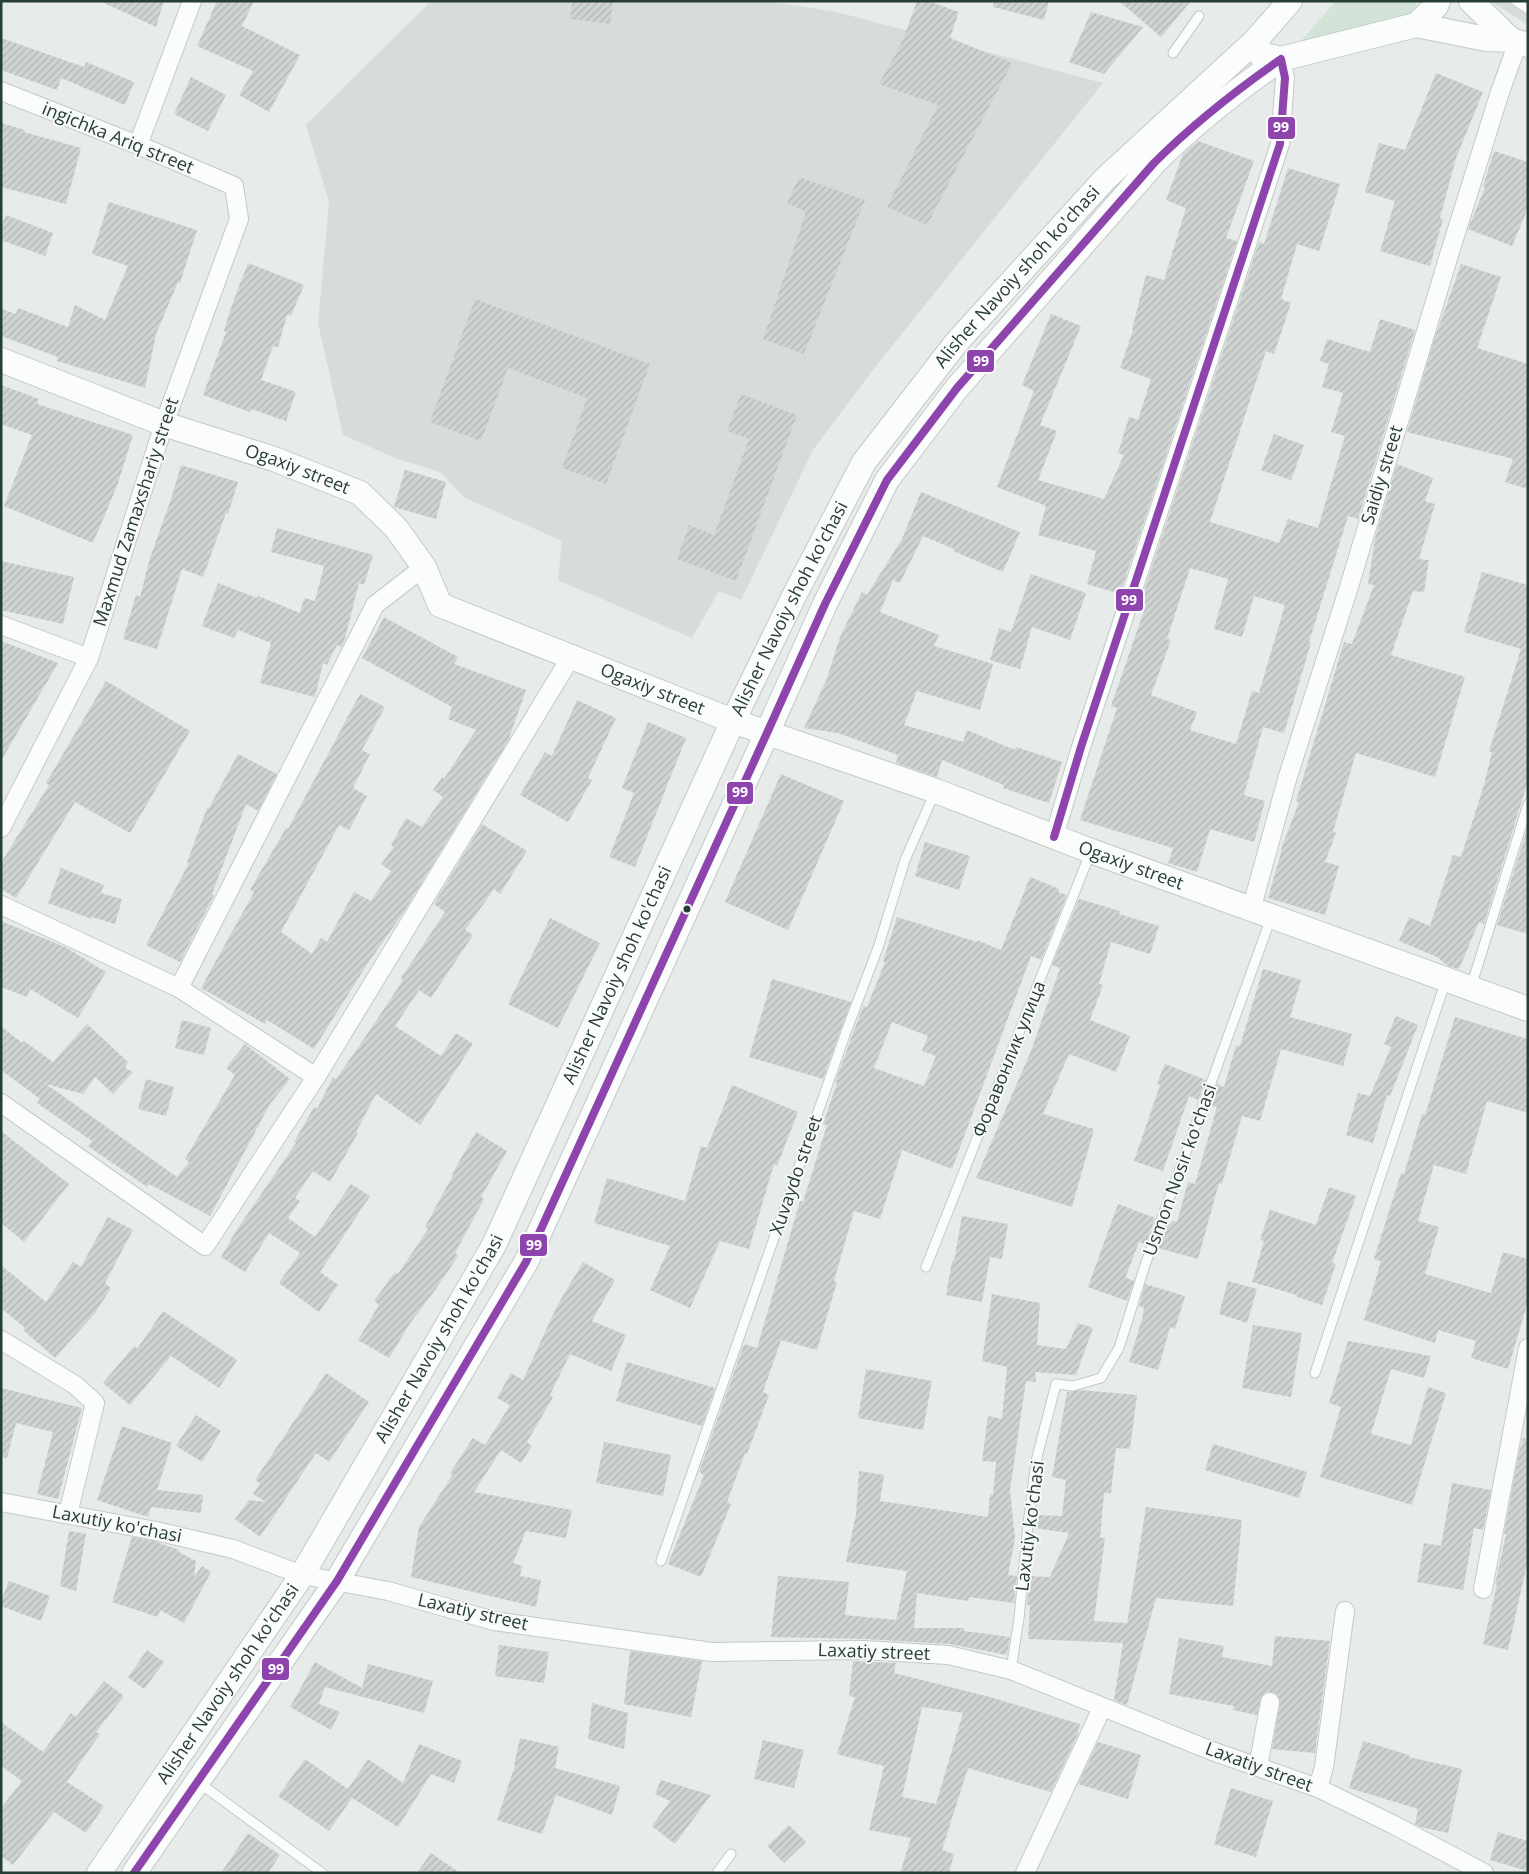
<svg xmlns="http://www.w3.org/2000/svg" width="1529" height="1874" font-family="'Open Sans',sans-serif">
<defs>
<pattern id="building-hatch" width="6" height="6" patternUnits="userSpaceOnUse" patternTransform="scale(1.25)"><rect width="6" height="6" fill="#cfd3d1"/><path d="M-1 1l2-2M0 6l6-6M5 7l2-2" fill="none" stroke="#b2b6b4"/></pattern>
</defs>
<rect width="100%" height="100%" fill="#e7ecea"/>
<g fill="#d6ddd9">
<path d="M431,1H765L837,12L1103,83L876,366L813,450L741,600L719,591L692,638L558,580L562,541L465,498L440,472L395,458L343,435L318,323L329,202L306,125Z"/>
<path d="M1490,1H1528V26V25Z"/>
</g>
<path fill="#d3e3d7" d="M1336,1H1417L1413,11L1405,18L1301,41Z"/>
<g fill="url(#building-hatch)" fill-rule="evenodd">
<path d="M100,1H164L156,27Z"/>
<path d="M217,1H254L242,26L300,55L269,112L239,95L253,71L197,46Z"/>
<path d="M572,1H613L610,24L570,19Z"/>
<path d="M917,1H928L959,12L950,38L1012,63L927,225L887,207L938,105L879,84L903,40Z"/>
<path d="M994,1H1049L1044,20L993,7Z"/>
<path d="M1119,1H1191L1161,37Z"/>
<path d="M1091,12L1143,27L1104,74L1069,62Z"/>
<path d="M1,38L84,67L86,62L134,82L125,105L61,78L57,90L1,70Z"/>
<path d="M1436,73L1483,92L1456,158L1440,218L1443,219L1430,266L1380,251L1395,201L1365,192L1379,143L1405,150Z"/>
<path d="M191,77L226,95L208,131L174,114Z"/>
<path d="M1,123L25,130L24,132L81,148L66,204L1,187Z"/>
<path d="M1198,141L1254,161L1226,238L1237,241L1120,594L1087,584L1096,551L1038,535L1046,506L997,487L1034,391L1022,385L1051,314L1081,326L1040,425L1057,431L1038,480L1104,499L1124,455L1118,453L1129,417L1138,420L1151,379L1120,368L1133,330L1132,329L1146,275L1164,280L1186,208L1166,200L1183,154Z"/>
<path d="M1494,151L1528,162V208L1512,246L1468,229L1485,187L1483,186Z"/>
<path d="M1288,168L1340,184L1319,251L1297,244L1281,299L1291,303L1274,354L1266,351L1210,522L1279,543L1288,519L1318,528L1345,436L1331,432L1343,393L1322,387L1329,364L1320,361L1327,339L1370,352L1380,319L1415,330L1358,519L1348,516L1309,642L1311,643L1284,733L1263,727L1244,795L1265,801L1254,842L1210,829L1197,872L1168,863L1173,848L1080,820L1117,708L1111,706L1146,605L1144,604L1145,601L1141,600L1259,242L1264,244ZM1190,568L1228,579L1214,629L1242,637L1254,596L1285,605L1259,693L1252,691L1236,744L1190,730L1197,712L1151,695L1171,640L1167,639Z"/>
<path d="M799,177L865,200L804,354L763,339L806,212L787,203Z"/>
<path d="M109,202L197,230L180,283L178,282L156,334L145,388L57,361L58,357L1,336V309L16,314L18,308L68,327L75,305L105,320L128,266L92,254Z"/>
<path d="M6,215L53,233L45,256L1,240V227Z"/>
<path d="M248,263L304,285L291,316L287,315L278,347L273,346L261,380L296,392L286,421L251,409L250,412L203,395L226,332L224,331L232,305Z"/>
<path d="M1461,264L1501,277L1477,348L1528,364V489L1505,482L1513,459L1407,432L1435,337Z"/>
<path d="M475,299L650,364L606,484L562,468L587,398L508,368L481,441L430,422Z"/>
<path d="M1,385L39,399L37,404L133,435L117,486L93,543L4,506L32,435L1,424Z"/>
<path d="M741,394L797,415L736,581L677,559L689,525L714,535L749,439L727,431Z"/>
<path d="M1274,434L1304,445L1291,480L1261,470Z"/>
<path d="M1397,464L1433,478L1425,501L1435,504L1419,559L1429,560L1424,592L1413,591L1391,655L1465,677L1435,777L1356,753L1333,832L1336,833L1325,862L1339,866L1325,915L1268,898L1282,849H1281L1299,802L1296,801L1344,642L1352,644L1374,585L1368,584L1375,538Z"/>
<path d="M181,465L238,482L228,514L226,513L203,577L182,569L157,649L123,639L136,595L140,597L150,558L172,496Z"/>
<path d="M405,470L446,482L436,519L394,507Z"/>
<path d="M921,492L1020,532L1003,572L953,551L954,549L923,536L900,583L893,580L880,612L939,635L934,646L993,664L980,710L917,691L904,725L963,742L967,730L1015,750L1016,747L1062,762L1049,803L1003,788L1004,785L942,760L937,777L896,763L898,755L838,733L804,728L826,681L840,637L862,592L867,595L902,539Z"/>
<path d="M277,528L373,555L364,585L359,583L344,642L342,647L337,645L327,665L323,663L315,697L260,683L271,643L238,630L234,638L202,626L218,583L257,598L258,596L300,613L304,598L315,601L324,566L271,552Z"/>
<path d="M1,561L74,577L63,624L1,610Z"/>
<path d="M1482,572L1528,585V781L1484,924L1479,922L1459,969L1448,966L1437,957L1399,941L1409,917L1430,926L1453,855L1461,857L1484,785L1492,752L1489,751L1521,649L1464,632Z"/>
<path d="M1031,574L1086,593L1070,640L1032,627L1020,669L990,660L999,628L1011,632Z"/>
<path d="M384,617L458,657L454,664L526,690L508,741L405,910L366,966L314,1049L267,1020L265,1024L201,988L254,892L250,890L286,828L288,829L360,694L385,707L362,750L370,754L353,788L367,796L349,830L339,825L281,932L312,954L321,938L327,942L354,892L371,901L391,871L381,864L394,847L391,845L406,818L422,827L443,797L433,790L442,777L444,779L476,730L448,719L452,707L362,658Z"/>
<path d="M1,641L58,663L1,761Z"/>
<path d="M106,681L190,731L130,833L75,802L16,898L1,889V863L49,785L46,783Z"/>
<path d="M577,700L616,718L588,778L592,780L568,822L520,795L545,752L552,756Z"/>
<path d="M648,722L686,738L635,867L609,857L634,793L622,788Z"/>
<path d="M238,754L277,774L258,811L246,804L212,894L214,895L180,962L146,945L189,863L187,862L207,808H209Z"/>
<path d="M781,774L844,801L788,930L725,902Z"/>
<path d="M482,824L527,851L500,894L494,889L465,930L473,935L431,998L419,990L395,1026L441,1056L456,1033L473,1044L420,1125L376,1094L356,1132L358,1133L330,1182L313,1171L295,1198L300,1201L288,1218L315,1237L351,1184L370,1196L320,1272L338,1285L319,1312L279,1283L300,1253L269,1233L245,1272L221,1257L236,1231L296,1143L294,1142L314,1107L317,1109L333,1077L336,1079L366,1036L403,980L401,978L445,912L434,904Z"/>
<path d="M1528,826V934L1497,925Z"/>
<path d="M925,842L970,856L959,890L915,876Z"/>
<path d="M61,868L104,885L101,893L122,899L115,924L92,917V919L48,903Z"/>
<path d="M1030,877L1059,889L1058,892L1067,895L1041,960L1031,956L952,1169L902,1150L880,1219L854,1211L834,1281L837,1282L817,1350L781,1340L763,1392L769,1395L747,1454L745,1453L727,1502L731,1504L701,1577L668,1564L704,1475L699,1472L744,1344L757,1348L800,1201L803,1202L827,1125L823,1124L837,1083L835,1082L863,1006L867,1007L885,962L883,961L897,917L977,942V940L1001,950ZM892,1022L928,1036L922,1051L936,1056L924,1086L874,1068Z"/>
<path d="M1079,899L1120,911L1119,914L1159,926L1150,954L1111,942L1099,984L1103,985L1090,1020L1130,1036L1116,1072L1069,1054L1043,1114L1094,1129L1072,1207L976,1178L1031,1051L1060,968L1052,965Z"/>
<path d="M550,918L600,943L558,1028L508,1004Z"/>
<path d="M1,921L65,947L106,972L78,1018L30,989L27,997L1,987Z"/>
<path d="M1263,969L1301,980L1290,1017L1352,1034L1343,1066L1281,1049L1260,1121L1242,1116L1222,1184L1219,1183L1198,1259L1158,1248L1167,1223L1171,1224L1172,1221L1177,1222L1188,1182L1195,1184L1217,1107L1210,1105L1217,1084L1224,1087L1236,1045L1240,1046Z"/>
<path d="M772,979L851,1002L823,1079L749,1057Z"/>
<path d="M1396,1016L1418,1025L1390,1096L1387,1095L1373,1143L1346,1135L1358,1093L1370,1096L1391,1047L1384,1044Z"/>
<path d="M1455,1017L1528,1039V1113L1487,1101L1466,1174L1434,1165L1418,1221L1439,1227L1425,1274L1491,1293L1503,1252L1528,1259V1301L1508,1369L1471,1358L1476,1341L1438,1330L1435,1343L1364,1320L1381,1261L1374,1259L1401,1173L1404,1174L1422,1114L1425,1115Z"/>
<path d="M182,1020L211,1028L204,1055L175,1048Z"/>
<path d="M87,1024L128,1062L125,1068L133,1072L113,1094L95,1077L83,1094L46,1084L177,1177L189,1162L185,1159L235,1075L226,1068L245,1044L290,1079L270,1104L210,1216L149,1184L147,1187L88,1146L92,1141L37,1103L40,1099L1,1070V1026L22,1043L24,1041L53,1062Z"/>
<path d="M1165,1064L1206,1080L1198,1100L1189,1096L1163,1171L1134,1161L1160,1085L1157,1083Z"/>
<path d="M146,1079L174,1087L166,1116L138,1109Z"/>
<path d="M732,1085L798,1112L777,1166L774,1164L749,1249L720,1241L690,1308L650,1290L670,1246L594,1223L607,1178L685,1201L701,1146L707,1148Z"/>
<path d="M1,1131L69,1184L24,1242L1,1223Z"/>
<path d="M476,1132L507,1151L481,1197L484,1199L455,1253L458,1256L436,1289L411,1322L389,1358L358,1340L379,1305L374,1301L395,1272L398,1274L428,1229L425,1227L453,1175L452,1174Z"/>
<path d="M1329,1187L1356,1196L1332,1263L1336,1264L1322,1305L1297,1297V1295L1252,1282L1264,1241L1260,1240L1270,1210L1316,1225Z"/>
<path d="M1118,1204L1155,1218L1146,1244L1139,1242L1127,1273L1126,1278L1134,1281L1127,1301L1088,1287Z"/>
<path d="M962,1216L1008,1224L1002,1259L990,1257L982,1302L946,1295L952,1261H954Z"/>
<path d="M108,1217L133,1230L105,1283L111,1288L95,1313L55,1358L23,1330L25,1328L1,1308V1265L46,1302L73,1262L81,1267Z"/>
<path d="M583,1262L615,1280L592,1321L626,1335L611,1371L570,1354L550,1395L553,1397L527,1442L532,1446L521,1463L501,1450L474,1492L572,1510L566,1538L526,1531L513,1563L522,1566L520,1576L541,1580L536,1607L411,1577L419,1527L453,1474L450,1473L473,1438L485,1445L502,1418L510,1405L497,1398L511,1373L523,1380L557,1306Z"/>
<path d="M1228,1281L1257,1289L1247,1323L1219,1314Z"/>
<path d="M1145,1284L1185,1296L1175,1329L1170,1327L1158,1370L1129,1362L1142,1319L1144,1308L1139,1306Z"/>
<path d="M992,1294L1040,1303L1037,1345L1066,1349L1078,1323L1093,1328L1076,1375L1035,1372L1036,1382L1026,1381L1010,1490L1015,1538L1008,1575L1017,1576L1014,1603L969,1597L968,1601L917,1593L914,1628H964V1631L1010,1637L1007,1655L949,1644L864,1639L771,1637L778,1576L849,1582L845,1615L896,1620L907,1571L846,1562L856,1514L859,1471L884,1475L880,1501L988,1517L990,1494L993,1495L996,1462L982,1461L988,1416L1002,1419L1007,1367L982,1361Z"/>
<path d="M163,1311L237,1360L219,1388L171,1356L130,1405L103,1383L134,1346L137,1349Z"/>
<path d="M1253,1325L1302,1333L1291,1397L1242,1388Z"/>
<path d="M1348,1341L1431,1356L1424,1378L1391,1369L1371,1434L1411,1445L1428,1387L1446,1393L1412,1505L1320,1477L1341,1407L1329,1403Z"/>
<path d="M627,1362L715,1388L702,1426L616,1401Z"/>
<path d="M866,1369L932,1381L923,1430L858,1418Z"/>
<path d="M326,1373L369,1402L329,1462L316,1453L260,1537L235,1519L249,1500L266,1502L253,1494L260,1483L255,1480Z"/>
<path d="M1,1388L82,1408L58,1499L37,1494L53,1432L16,1423L7,1458L1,1457Z"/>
<path d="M1080,1390L1137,1395L1130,1449L1116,1448L1111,1493H1104L1100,1538H1105L1094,1621L1127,1623L1146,1507L1242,1520L1233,1606L1156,1598L1127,1705L1114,1700L1123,1643L1028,1639L1030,1605H1027L1029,1576L1050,1577L1069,1533L1034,1528L1035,1515L1062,1516L1066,1480L1052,1477L1067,1392Z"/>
<path d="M196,1415L221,1431L202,1462L176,1446Z"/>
<path d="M122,1426L172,1443L157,1490L203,1495L201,1513L151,1507L148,1517L97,1500Z"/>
<path d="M1523,1438L1528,1439V1559L1508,1650L1483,1644L1497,1585L1495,1584L1506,1534H1504L1519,1452Z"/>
<path d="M604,1442L671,1455L663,1496L596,1483Z"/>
<path d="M1213,1444L1307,1472L1299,1498L1205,1470Z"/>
<path d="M1452,1483L1491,1490L1483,1530L1474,1528L1463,1590L1417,1582L1424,1543L1441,1546Z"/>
<path d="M69,1531L86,1534L76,1591L60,1586Z"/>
<path d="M132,1537L154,1541L179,1550V1552L196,1561L194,1577L202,1566L211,1572L184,1623L160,1610L158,1617L112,1602Z"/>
<path d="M9,1581L50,1596L41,1621L1,1606V1601Z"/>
<path d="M1275,1636L1330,1641L1315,1753L1272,1749L1280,1703L1277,1694L1272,1692H1267L1262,1696L1257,1715L1233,1710L1234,1706L1169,1694L1179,1638L1224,1646L1222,1657L1272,1666Z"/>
<path d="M499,1645L549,1652L544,1683L495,1676Z"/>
<path d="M147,1650L164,1662L144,1689L128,1677Z"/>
<path d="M630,1651L702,1661L691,1717L624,1704Z"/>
<path d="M853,1661L896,1663L894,1673L990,1697L1080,1724L1077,1736L1051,1792L968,1768L942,1850L954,1854L949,1873H900L911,1838L869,1830L884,1766L837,1754L855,1697L849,1696ZM922,1707L963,1713L936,1804L902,1797Z"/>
<path d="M315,1662L362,1688L368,1664L433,1681L424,1713L325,1687L319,1704L340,1712L331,1730L290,1707Z"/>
<path d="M104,1681L124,1696L96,1732L100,1734L67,1782L104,1806L86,1833L54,1812L13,1865L1,1856V1808L22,1781L1,1766V1722L43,1752L71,1713L76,1717Z"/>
<path d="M592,1703L628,1713L624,1749L588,1739Z"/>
<path d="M520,1738L559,1747L555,1768L620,1786L612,1815L556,1795L542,1834L497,1820L515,1765H514Z"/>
<path d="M763,1740L804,1750L794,1788L754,1779Z"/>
<path d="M1363,1741L1409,1755V1757L1462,1769L1448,1833L1420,1827L1415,1824L1418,1809L1349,1788Z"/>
<path d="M1098,1742L1141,1755L1128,1799L1078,1784Z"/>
<path d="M419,1744L462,1761L454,1783L431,1774L398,1827L352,1798L329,1831L278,1796L305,1759L348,1789L368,1759L403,1783Z"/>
<path d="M661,1780L711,1795L675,1844L652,1826L670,1801L655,1794Z"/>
<path d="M1231,1788L1273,1801L1256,1857L1214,1844Z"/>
<path d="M789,1825L806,1842L784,1863L767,1846Z"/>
<path d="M1498,1832L1528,1841V1871L1490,1860Z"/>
<path d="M248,1833L280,1855L268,1873H221Z"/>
<path d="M431,1853L460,1873H417Z"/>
</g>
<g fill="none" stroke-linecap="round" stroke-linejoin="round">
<defs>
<g id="lane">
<path d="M1516,1L1528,9"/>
<path d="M1173,53L1199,16"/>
<path d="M1471,987L1528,804"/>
<path d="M926,1267L1091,851"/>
<path d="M1315,1373L1446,980"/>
<path d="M661,1561L846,1032L879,945L905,860L935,792"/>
<path d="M1011,1670L1019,1618L1028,1524L1036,1461L1056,1384L1073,1386L1101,1378L1119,1348L1145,1265L1271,918"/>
<path d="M198,1782L322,1873"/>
<path d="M717,1873L731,1854"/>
</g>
<g id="street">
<path d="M1,91L138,145L234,186L239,219L164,424L89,658L1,828"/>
<path d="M138,145L192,1"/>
<path d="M1,625L89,658"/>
<path d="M1054,837L1081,747L1280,144L1285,78L1281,59"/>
<path d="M1,905L179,988L316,1077"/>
<path d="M1251,910L1288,776L1349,587L1449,255L1500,92L1518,42"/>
<path d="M179,988L375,605L424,567"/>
<path d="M1,1103L205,1246L316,1077L571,657"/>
<path d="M1,1340L75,1385L95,1403L68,1514"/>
<path d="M1,1502L156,1531L233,1549L302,1575L388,1591L494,1621L712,1652L863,1650L948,1655L1011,1670L1212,1751L1318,1788L1394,1825L1484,1873"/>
<path d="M1483,1589L1528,1348"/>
<path d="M1258,1767L1270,1702"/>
<path d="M1318,1788L1324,1767L1345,1611"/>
<path d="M1025,1873L1102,1708"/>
</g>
<g id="secondary">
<path d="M1290,1L1256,40L1260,54L1281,59L1416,25L1436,6L1438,1"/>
<path d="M1471,1L1511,40"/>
<path d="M1416,25L1486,39L1511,40L1528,45"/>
<path id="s1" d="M1,360L164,424L274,459L360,493L396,528L424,567L440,605L733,721L936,791L1091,851L1528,1009"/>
<path id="s2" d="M99,1873L302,1575L494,1245L733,721L795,594L864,462L956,343L1105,179L1256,40"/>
<path d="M134,1873L337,1581L526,1262L767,733L825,604L887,480L957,388L1154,163C1193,124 1235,91 1281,59"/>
</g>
</defs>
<use href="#lane" stroke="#c4c9c7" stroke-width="11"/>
<use href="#street" stroke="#c4c9c7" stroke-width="20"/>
<use href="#secondary" stroke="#c4c9c7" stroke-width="26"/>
<use href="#lane" stroke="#fbfcfc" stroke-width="9"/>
<use href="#street" stroke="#fbfcfc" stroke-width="18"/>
<use href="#secondary" stroke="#fbfcfc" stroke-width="24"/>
<defs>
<path id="bus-1" d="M134,1873L337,1581L526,1262L767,733L825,604L887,480L957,388L1154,163C1193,124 1235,91 1281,59L1285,78L1280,144L1081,747L1054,837"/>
</defs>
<use href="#bus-1" stroke="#f7faf8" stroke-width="11"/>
<use href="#bus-1" stroke="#8e44ad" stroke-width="8"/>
</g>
<circle fill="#273e35" stroke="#f7faf8" stroke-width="2" cx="687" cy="909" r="4.5"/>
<g text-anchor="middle" stroke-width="4" stroke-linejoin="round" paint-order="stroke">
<g font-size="18" fill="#273e35" stroke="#f7faf8">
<text transform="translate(118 138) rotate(22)" y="6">ingichka Ariq street</text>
<text dy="6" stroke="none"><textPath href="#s2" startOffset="1849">Alisher Navoiy shoh ko'chasi</textPath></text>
<text dy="6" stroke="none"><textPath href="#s1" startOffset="316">Ogaxiy street</textPath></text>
<text transform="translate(1382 475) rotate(-73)" y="6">Saidiy street</text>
<text transform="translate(136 512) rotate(-72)" y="6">Maxmud Zamaxshariy street</text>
<text dy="6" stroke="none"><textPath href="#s2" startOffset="1444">Alisher Navoiy shoh ko'chasi</textPath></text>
<text dy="6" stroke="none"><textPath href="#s1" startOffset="751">Ogaxiy street</textPath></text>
<text dy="6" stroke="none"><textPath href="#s1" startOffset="1261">Ogaxiy street</textPath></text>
<text dy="6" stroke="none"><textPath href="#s2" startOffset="1039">Alisher Navoiy shoh ko'chasi</textPath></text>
<text transform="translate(1009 1059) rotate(-68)" y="6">Форавонлик улица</text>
<text transform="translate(1180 1170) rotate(-70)" y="6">Usmon Nosir ko'chasi</text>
<text transform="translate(796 1175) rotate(-71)" y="6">Xuvaydo street</text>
<text dy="6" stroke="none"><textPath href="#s2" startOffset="634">Alisher Navoiy shoh ko'chasi</textPath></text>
<text transform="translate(117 1524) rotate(11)" y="6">Laxutiy ko'chasi</text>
<text transform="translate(1030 1526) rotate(-83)" y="6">Laxutiy ko'chasi</text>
<text transform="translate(473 1612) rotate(13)" y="6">Laxatiy street</text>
<text transform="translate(874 1652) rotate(2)" y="6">Laxatiy street</text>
<text dy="6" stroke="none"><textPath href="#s2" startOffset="229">Alisher Navoiy shoh ko'chasi</textPath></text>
<text transform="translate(1259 1767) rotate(20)" y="6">Laxatiy street</text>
</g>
</g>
<g stroke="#f7faf8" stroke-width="2">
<rect x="1267" y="116" width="29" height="24" rx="5" fill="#8e44ad"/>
<rect x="966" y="349" width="29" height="24" rx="5" fill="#8e44ad"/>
<rect x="1115" y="588" width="29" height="24" rx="5" fill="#8e44ad"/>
<rect x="726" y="781" width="28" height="24" rx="5" fill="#8e44ad"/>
<rect x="519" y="1233" width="29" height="24" rx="5" fill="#8e44ad"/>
<rect x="261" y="1657" width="29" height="24" rx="5" fill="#8e44ad"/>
</g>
<g font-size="14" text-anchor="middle" font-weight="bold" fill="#fff">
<text x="1281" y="132">99</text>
<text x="981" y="366">99</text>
<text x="1129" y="605">99</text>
<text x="740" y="797">99</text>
<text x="534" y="1250">99</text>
<text x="276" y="1674">99</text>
</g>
<rect width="1529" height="1874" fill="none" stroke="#273e35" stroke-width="5"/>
</svg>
